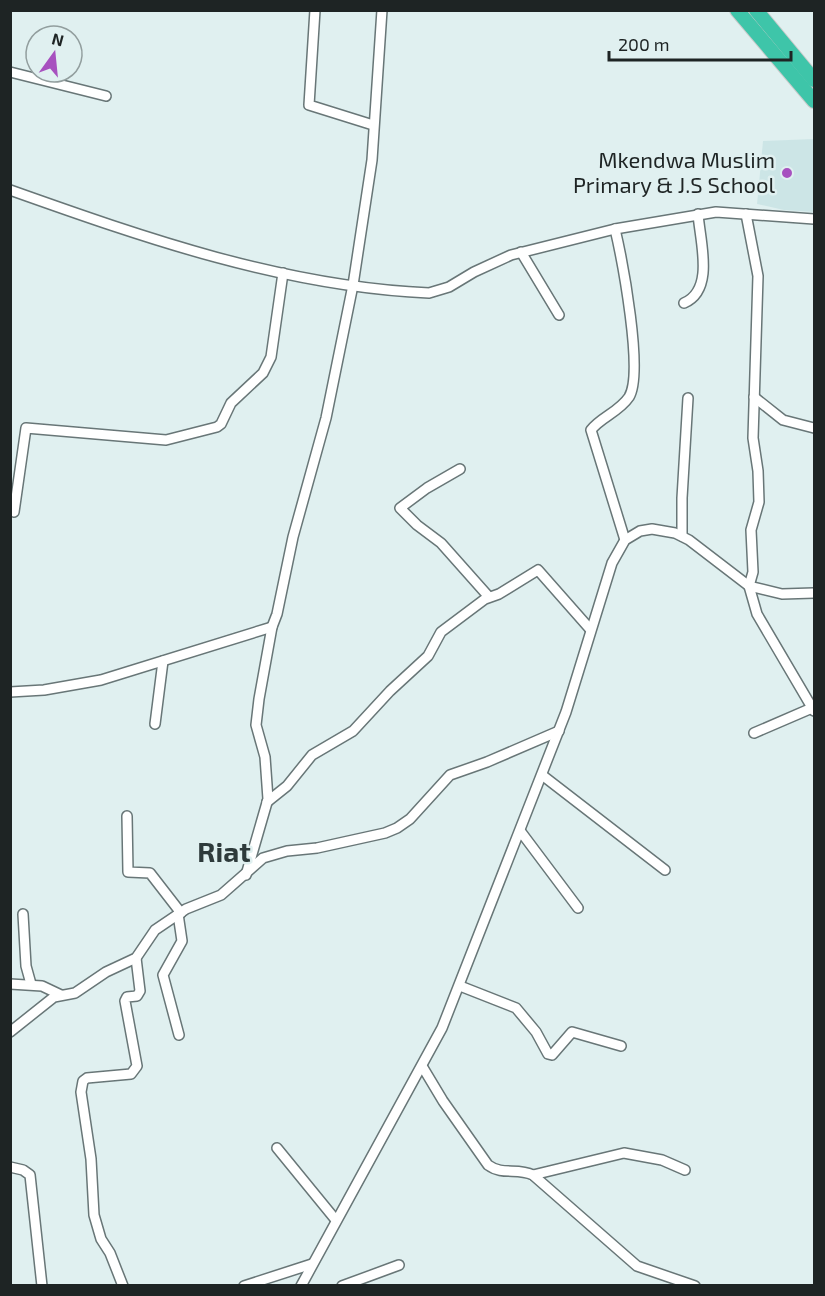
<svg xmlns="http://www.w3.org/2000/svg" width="825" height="1296" font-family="'Exo 2',sans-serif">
<rect width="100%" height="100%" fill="#e0f0f0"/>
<path fill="#cce5e6" d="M814,139V212L784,210L757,204L763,141Z"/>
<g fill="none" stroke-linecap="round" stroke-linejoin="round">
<defs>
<g id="minor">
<path d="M315,10L309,105L373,125"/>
<path d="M10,72L106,96"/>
<path d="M10,190C145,238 285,287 429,293L449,287L474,272L511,255L615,229L716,212L814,219"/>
<path d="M746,214L758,276L753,438L758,471L759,502L751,530L753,572L749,586L757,614L814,711"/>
<path d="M615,229C622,259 644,373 629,397C619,412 601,417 591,430L625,540"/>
<path d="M521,252L559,315"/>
<path d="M684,303C715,290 700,241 698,214"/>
<path d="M754,397L783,420L814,428"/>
<path d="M460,469L427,488L400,508L417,525L441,543L489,597"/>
<path d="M14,512L26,428L166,440L217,427L221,424L231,403L263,373L271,357L283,273"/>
<path d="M682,536V498L688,398"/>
<path d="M10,692L44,690L101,680L272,627"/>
<path d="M155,724L163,661"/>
<path d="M754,733L812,708"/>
<path d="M542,775L665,870"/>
<path d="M267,802L287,786L312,755L353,731L390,691L428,656L441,632L485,599L499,594L538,570L590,629"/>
<path d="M127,816L128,872L150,873L181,913"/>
<path d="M521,832L578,908"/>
<path d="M246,875L268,799L265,757L256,725L259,699L272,627L277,614L293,537L326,418L353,285L372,160L382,10"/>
<path d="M23,914L26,966L31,984"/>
<path d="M178,914L182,941L163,975L179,1035"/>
<path d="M10,984L42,986L61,995"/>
<path d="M460,986L516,1008L536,1032L548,1054L552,1055L572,1032L621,1046"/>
<path d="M10,1032L54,997L75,993L106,972L136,958L155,930L186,909L221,895L263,858L287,851L317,848L385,833L397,828L410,819L450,775L487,762L559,731"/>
<path d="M422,1066L443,1101L488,1165C503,1176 517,1167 533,1175L637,1266L695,1286"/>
<path d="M277,1148L335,1219"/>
<path d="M10,1167L23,1170L30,1175L42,1286"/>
<path d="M533,1175L624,1153L662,1160L685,1170"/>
<path d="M123,1286L110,1253L101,1239L94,1215L91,1159L81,1092L83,1081L87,1078L131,1074L137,1066L125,1001L127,997L137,996L140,991L136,958"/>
<path d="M244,1286L312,1264"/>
<path d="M301,1286L442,1028L566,712L612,563L625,540L640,531L652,529L675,533L689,540L749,586L782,594L814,593"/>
<path d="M342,1286L399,1265"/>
</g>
<g id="highway">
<path d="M737,10L814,101"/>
<path d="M756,10L814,80"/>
</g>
</defs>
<use href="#minor" stroke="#687677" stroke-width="12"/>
<use href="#highway" stroke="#c9caca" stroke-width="16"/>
<use href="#minor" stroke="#fff" stroke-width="9"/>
<use href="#highway" stroke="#3ec5a9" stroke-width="14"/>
</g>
<circle fill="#a751bf" stroke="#e0f0f0" stroke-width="2" cx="787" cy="173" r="6"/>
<g text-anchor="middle" stroke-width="5" stroke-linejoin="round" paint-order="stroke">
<g font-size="22" fill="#1e2424" stroke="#e0f0f0" text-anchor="end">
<text x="775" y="168">Mkendwa Muslim<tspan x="775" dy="25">Primary &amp; J.S School</tspan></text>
</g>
<g font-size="28" font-weight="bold" fill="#2e3a3b" stroke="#e0f0f0">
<text x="224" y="862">Riat</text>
</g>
</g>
<rect width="825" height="1296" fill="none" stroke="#1e2424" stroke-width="24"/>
<g transform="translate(54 54) rotate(15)"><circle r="28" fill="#e0f0f0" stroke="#929e9e" stroke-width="1.5"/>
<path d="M0-4.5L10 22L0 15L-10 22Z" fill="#a751bf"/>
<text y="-9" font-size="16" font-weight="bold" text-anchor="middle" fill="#1e2424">N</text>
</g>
<path d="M609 51v9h182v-9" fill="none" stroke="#1e2424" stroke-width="3"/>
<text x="618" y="51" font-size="18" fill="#1e2424" stroke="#e0f0f0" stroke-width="4.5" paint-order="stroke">200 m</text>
</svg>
